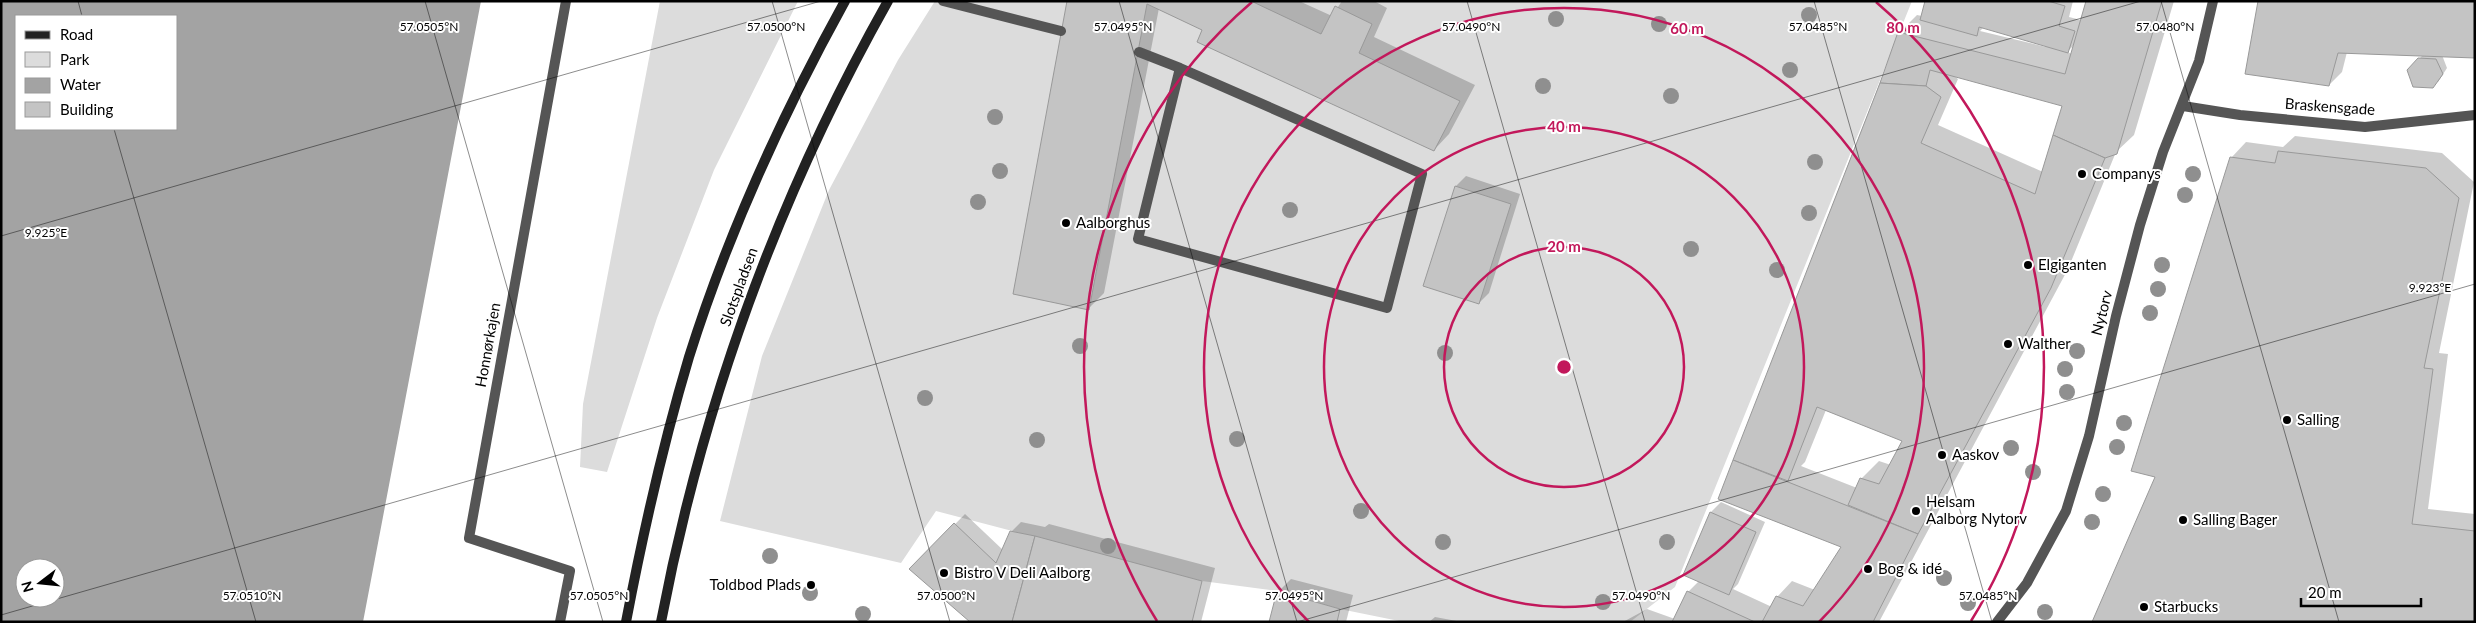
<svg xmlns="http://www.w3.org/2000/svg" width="2476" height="623" font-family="Lato,sans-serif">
<rect width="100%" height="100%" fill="#fff"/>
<g fill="#dcdcdc">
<path d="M660,1H798L714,170L657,318L607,472L580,467L583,404Z"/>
<path d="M935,1H1912L1675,587L1630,622H1404L1340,609L1277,591L1202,581L936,511L901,563L720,521L762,356L829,190L898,60Z"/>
</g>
<path fill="#a3a3a3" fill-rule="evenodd" d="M1,1H481L363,622H1ZM16,16H176V129H16ZM25,568H55V598H25Z"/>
<g fill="#0003" fill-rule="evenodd">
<path d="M1069,1H1299L1332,16L1342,1H1374L1387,8L1374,37L1475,85L1449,134L1434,150L1204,29L1159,8L1104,293L1089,308Z"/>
<path d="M1927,1H2073L2069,17L2081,20L2087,1H2174L2134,135L2116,152L2068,269L1879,622H1623L1647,609L1675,619L1688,592L1699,581L1684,574L1711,512L1721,502L1765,522L1738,584L1733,589L1772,607L1777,597L1792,581L1815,590L1843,546L1719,498L1899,33L1917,15L1922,16ZM1984,27L2046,45V47L1980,31ZM2074,45L2072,54L2067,52ZM1952,74L2064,105L2043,172L1938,125L1958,79ZM1826,410L1904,440L1891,465L1879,461L1861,479L1857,488L1801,466L1805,462Z"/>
<path d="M2259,1L2442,55L2447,68L2438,82L2408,70L2423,55L2347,52L2342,72L2329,85Z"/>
<path d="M2295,136L2442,153L2474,182L2439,353L2448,354L2428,509L2475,514V622L2156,476L2231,158L2246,142L2283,147Z"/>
<path d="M1466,176L1520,194L1489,293L1479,303L1456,186Z"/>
<path d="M965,514L1003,550L1011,532L1021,522L1045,527L1049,524L1215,568L1201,622H972L911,569Z"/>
<path d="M1291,579L1353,595L1346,622H1270L1278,592Z"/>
<path d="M1435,617L1462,622H1429Z"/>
</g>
<g fill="#c4c4c4" stroke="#999">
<path d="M1067,1H1251L1321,34L1335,6L1372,24L1359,53L1460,101L1434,151L1197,42L1202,30L1147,4L1089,310L1013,294Z"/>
<path d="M1925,1H2048L2065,6L2059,26L2075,31L2068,53L1979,27L1977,36L1920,20Z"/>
<path d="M2086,1H2162L2117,154L2105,158L2053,135L2062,106L1930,70L1926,86L1880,83L1898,32L2065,74Z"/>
<path d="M2258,1H2475V58L2338,53L2329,86L2245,74Z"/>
<path d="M2418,58L2436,59L2443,74L2433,88L2413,87L2407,70Z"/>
<path d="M1880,83L1926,86L1941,97L1921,143L2035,194L2053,135L2105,158L2051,288L1918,534L1848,505L1860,478L1879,484L1902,441L1817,407L1788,481L1733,460Z"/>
<path d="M2278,151L2426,168L2459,198L2424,368L2433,369L2412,524L2475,531V622H2092L2155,477L2131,471L2230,157L2275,163Z"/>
<path d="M1455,186L1511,204L1479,304L1423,286Z"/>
<path d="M1733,460L1918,534L1873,622H1762L1776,596L1803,606L1841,547L1718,499Z"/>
<path d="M1710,512L1756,532L1729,595L1683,575Z"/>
<path d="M954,523L996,563L1010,531L1035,536L1012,622H970L909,569Z"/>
<path d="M1035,536L1202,581L1192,622H1012Z"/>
<path d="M1277,591L1340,609L1337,622H1269Z"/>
<path d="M1687,591L1755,622H1672Z"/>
</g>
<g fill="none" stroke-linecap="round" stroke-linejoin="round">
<g stroke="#555" stroke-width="10">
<path d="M943,1L1061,31"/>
<path d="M1139,52L1180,68L1422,174L1387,308L1138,239L1180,68"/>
</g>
<g stroke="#555" stroke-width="10">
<path d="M2183,106L2240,115L2365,127L2475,115"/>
<path d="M560,622L570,571L469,538L566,1"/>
<path d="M1997,622L2027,583L2066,511L2089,436L2116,316L2140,225L2163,152L2199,61L2213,1"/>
</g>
<g stroke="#222" stroke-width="10">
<path d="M626,622C643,533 663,444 689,357C728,233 782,115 845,1"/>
<path d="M661,622C703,402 778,196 888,1"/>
</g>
</g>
<g fill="#8f8f8f">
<circle cx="1809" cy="15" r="8"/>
<circle cx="1556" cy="19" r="8"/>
<circle cx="1659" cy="24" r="8"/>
<circle cx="1790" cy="70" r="8"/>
<circle cx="1543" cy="86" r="8"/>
<circle cx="1671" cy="96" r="8"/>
<circle cx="995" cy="117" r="8"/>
<circle cx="1815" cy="162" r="8"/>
<circle cx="1000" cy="171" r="8"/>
<circle cx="2193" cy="174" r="8"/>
<circle cx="2185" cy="195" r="8"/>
<circle cx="978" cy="202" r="8"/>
<circle cx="1290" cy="210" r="8"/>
<circle cx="1809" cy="213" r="8"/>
<circle cx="1691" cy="249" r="8"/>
<circle cx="2162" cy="265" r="8"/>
<circle cx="1777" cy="270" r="8"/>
<circle cx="2158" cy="289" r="8"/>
<circle cx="2150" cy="313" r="8"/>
<circle cx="1080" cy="346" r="8"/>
<circle cx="2077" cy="351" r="8"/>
<circle cx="1445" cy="353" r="8"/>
<circle cx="2065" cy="369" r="8"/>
<circle cx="2067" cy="392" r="8"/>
<circle cx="925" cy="398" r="8"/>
<circle cx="2124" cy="423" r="8"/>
<circle cx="1237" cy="439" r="8"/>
<circle cx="1037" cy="440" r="8"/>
<circle cx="2117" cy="447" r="8"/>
<circle cx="2011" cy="448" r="8"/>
<circle cx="2033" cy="472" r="8"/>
<circle cx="2103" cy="494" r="8"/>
<circle cx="1361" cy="511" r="8"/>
<circle cx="2092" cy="522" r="8"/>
<circle cx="1443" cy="542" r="8"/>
<circle cx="1667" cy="542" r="8"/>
<circle cx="1108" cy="546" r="8"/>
<circle cx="770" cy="556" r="8"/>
<circle cx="1944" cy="578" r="8"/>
<circle cx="810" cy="593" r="8"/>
<circle cx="1603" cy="602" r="8"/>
<circle cx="1968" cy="603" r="8"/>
<circle cx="2045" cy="612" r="8"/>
<circle cx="863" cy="614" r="8"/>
</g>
<path fill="none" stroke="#000" stroke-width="1" stroke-opacity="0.45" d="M78,1L82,16M425,1L603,622M772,1L950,622M1119,1L1297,622M1467,1L1645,622M1814,1L1992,622M2161,1L2339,622M114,129L256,622M1,236L821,1M1,615L2141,1M1297,622L2475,284"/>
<g fill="none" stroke="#c2185b" stroke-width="2.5">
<circle cx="1564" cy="367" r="120"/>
<circle cx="1564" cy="367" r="240"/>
<path d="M1309 622A360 360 0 1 1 1819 622"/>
<path d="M1157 621A480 480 0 0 1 1252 2M1876 2A480 480 0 0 1 1971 621"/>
</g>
<g fill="#000" stroke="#fff" stroke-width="2">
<circle cx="2082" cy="174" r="5"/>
<circle cx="1066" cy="223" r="5"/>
<circle cx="2028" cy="265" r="5"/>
<circle cx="2008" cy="344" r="5"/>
<circle cx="2287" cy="420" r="5"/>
<circle cx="1942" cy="455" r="5"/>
<circle cx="1916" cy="511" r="5"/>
<circle cx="2183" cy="520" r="5"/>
<circle cx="1868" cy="569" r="5"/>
<circle cx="944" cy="573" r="5"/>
<circle cx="811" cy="585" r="5"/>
<circle cx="2144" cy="607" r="5"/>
</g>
<g text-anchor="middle" stroke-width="4" stroke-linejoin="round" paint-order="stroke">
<g font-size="15" fill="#000" stroke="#fff">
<text transform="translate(2330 107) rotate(4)" y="5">Braskensgade</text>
<text transform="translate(739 287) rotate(-70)" y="5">Slotspladsen</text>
<text transform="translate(2102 313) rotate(-76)" y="5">Nytorv</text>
<text transform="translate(488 345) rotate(-80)" y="5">Honnørkajen</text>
</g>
<g font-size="15" fill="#000" stroke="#fff" text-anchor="start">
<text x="2092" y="179">Companys</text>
<text x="1076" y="228">Aalborghus</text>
<text x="2038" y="270">Elgiganten</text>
<text x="2018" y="349">Walther</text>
<text x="2297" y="425">Salling</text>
<text x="1952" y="460">Aaskov</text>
<text x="1926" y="507">Helsam<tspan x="1926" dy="17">Aalborg Nytorv</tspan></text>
<text x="2193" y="525">Salling Bager</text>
<text x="1878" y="574">Bog &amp; idé</text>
<text x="954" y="578">Bistro V Deli Aalborg</text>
<text x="801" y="590" text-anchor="end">Toldbod Plads</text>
<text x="2154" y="612">Starbucks</text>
</g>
</g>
<g font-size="12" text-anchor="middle" fill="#000" stroke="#fff" stroke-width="4" stroke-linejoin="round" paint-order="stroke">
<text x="429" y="31">57.0505°N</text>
<text x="776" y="31">57.0500°N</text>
<text x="1123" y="31">57.0495°N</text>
<text x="1471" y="31">57.0490°N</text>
<text x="1818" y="31">57.0485°N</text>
<text x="2165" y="31">57.0480°N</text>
<text x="46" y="237">9.925°E</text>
<text x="2430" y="292">9.923°E</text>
<text x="252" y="600">57.0510°N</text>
<text x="599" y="600">57.0505°N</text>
<text x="946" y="600">57.0500°N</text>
<text x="1294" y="600">57.0495°N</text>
<text x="1641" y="600">57.0490°N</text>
<text x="1988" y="600">57.0485°N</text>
</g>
<circle cx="1564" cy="367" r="8" fill="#c2185b" stroke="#fff" stroke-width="2.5"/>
<g font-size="15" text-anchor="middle" font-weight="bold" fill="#c2185b" stroke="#fff" stroke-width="4" stroke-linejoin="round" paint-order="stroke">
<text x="1903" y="33">80 m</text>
<text x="1687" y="34">60 m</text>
<text x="1564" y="132">40 m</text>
<text x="1564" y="252">20 m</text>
</g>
<rect width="2476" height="623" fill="none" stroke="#000000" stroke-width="5"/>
<rect x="15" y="15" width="162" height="115" fill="#ffffff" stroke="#999999"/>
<rect x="25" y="31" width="25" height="8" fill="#222222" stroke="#999999"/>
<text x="60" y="40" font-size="15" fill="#000000">Road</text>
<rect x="25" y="52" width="25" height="15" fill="#dcdcdc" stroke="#999999"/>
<text x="60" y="65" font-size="15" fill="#000000">Park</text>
<rect x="25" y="78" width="25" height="15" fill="#a3a3a3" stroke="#999999"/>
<text x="60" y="90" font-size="15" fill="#000000">Water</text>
<rect x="25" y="102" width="25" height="15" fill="#c4c4c4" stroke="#999999"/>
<text x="60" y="115" font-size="15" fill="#000000">Building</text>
<g transform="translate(40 583) rotate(254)"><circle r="24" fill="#ffffff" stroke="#999999"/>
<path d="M0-4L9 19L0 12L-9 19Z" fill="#000000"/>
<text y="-8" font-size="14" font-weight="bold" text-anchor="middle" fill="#000000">N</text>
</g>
<path d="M2301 598v8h120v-8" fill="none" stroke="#000000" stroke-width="2.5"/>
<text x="2308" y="598" font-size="15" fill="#000000" stroke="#ffffff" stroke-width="4" paint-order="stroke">20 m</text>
</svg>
